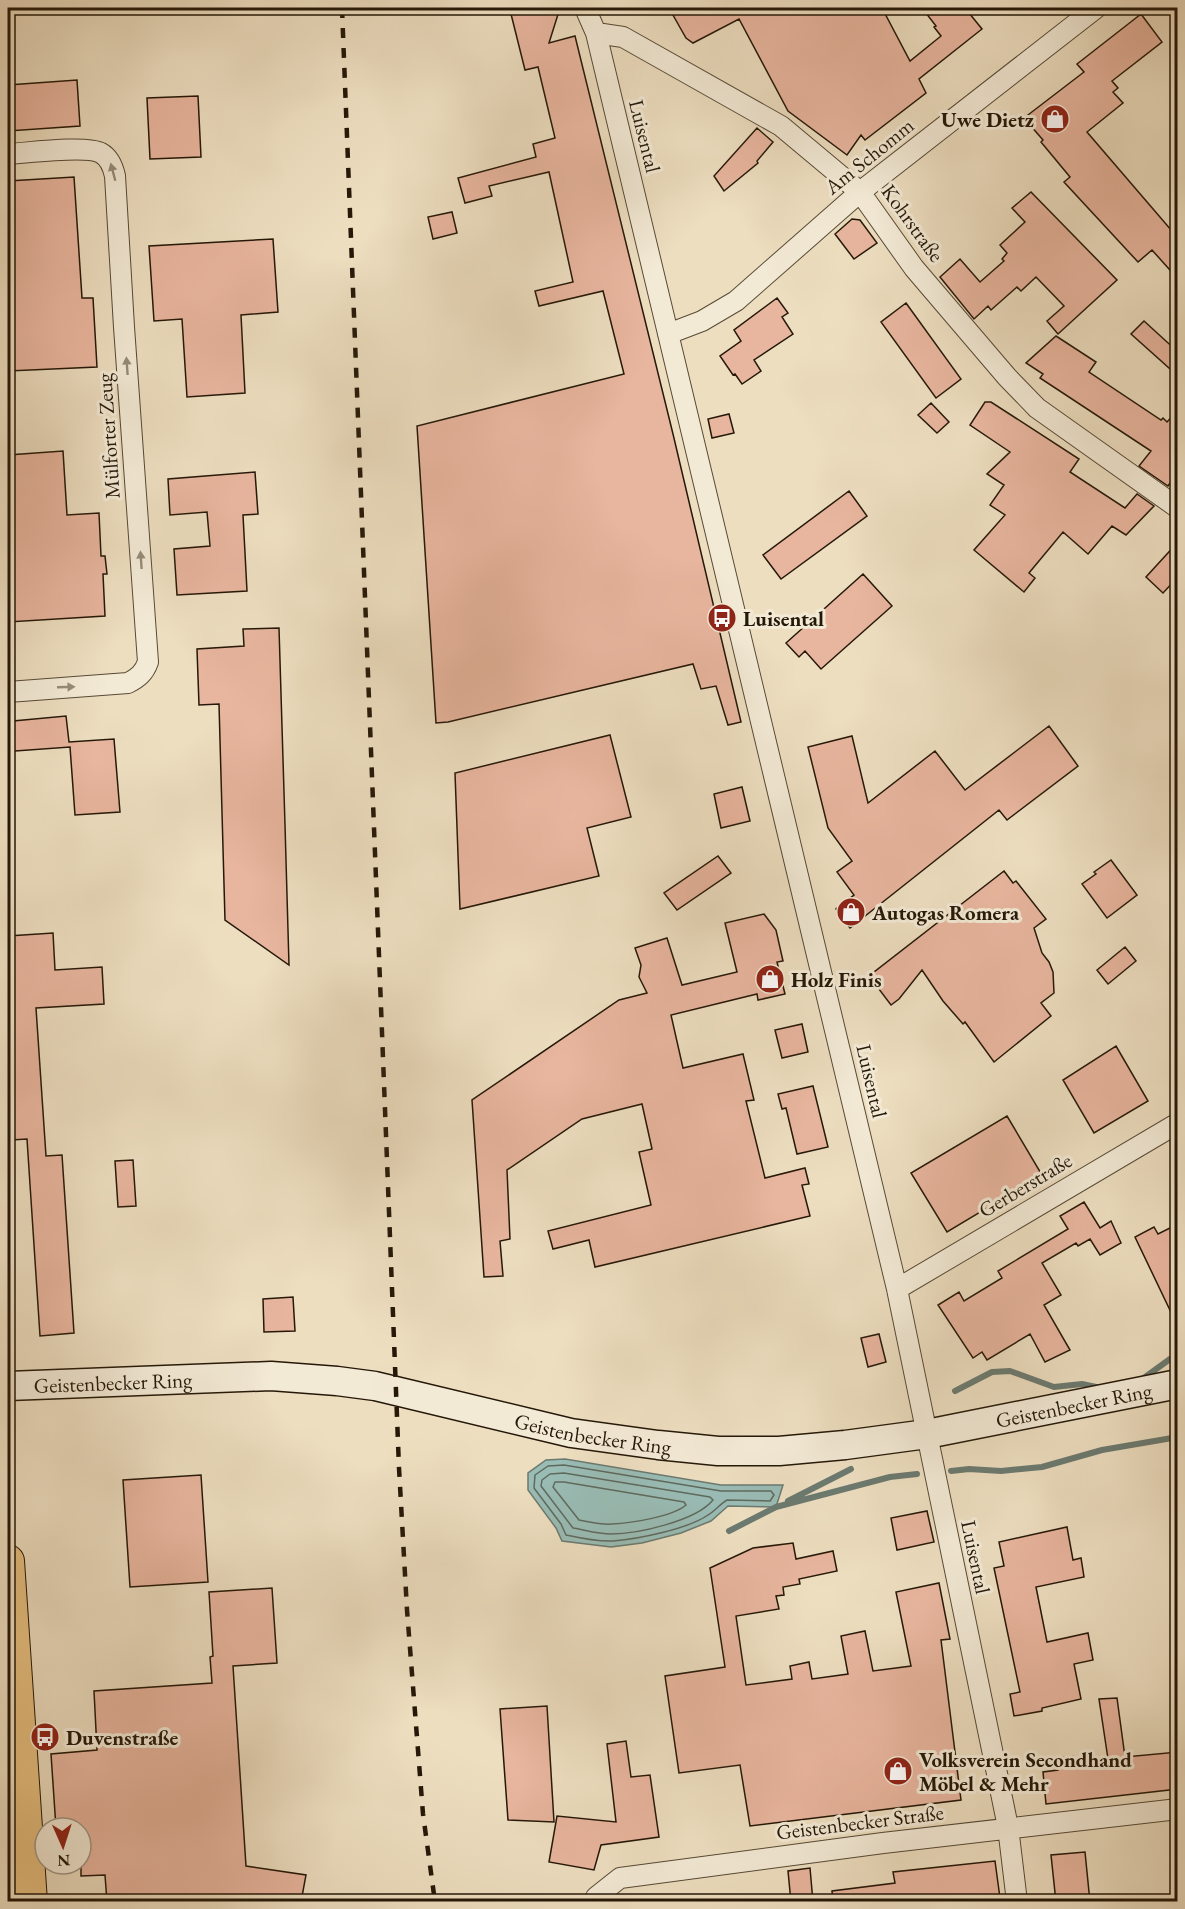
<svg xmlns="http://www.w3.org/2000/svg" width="1185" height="1909" viewBox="0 0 1185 1909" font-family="'EB Garamond',serif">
	<rect width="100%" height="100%" fill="#eddec0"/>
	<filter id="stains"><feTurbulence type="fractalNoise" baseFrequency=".00333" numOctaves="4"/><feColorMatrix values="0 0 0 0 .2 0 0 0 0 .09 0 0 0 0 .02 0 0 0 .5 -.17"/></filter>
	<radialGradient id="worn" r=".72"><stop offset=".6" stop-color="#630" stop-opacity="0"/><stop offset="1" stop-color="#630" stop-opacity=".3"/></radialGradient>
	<!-- water -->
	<path fill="#99bcb5" stroke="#6b7a70" stroke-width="1.5" d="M 565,1459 L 721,1485 L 783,1485 L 776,1507 L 728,1506 L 711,1521 L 681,1533 L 642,1543 L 611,1547 L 562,1541 L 556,1528 L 528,1490 L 528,1473 L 546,1460 Z"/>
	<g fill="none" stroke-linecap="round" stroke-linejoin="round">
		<!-- shore -->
		<path stroke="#5f6a5e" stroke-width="1.5" d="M 564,1465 L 721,1491 L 771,1491 L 774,1495 L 770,1501 L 727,1500 C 720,1504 715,1511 708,1515 C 688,1529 638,1539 613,1541 C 598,1542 580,1538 566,1535 L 561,1524 L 534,1488 L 535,1475 L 548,1466 Z
			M 564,1473 L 710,1497 L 713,1500 C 696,1521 637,1534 611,1534 C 598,1534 585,1530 573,1528 L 541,1486 L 542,1480 L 550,1474 Z
			M 555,1482 L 564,1482 L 684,1502 L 686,1505 C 672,1517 631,1523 612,1524 C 602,1525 590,1522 579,1520 L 553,1487 Z"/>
		<!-- stream -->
		<path stroke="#6b7a70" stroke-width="6" d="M 1141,1380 L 1170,1359
			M 955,1391 L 992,1372 L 1010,1371 L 1054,1387 L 1082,1384 L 1101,1388
			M 951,1471 L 969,1469 L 1001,1471 L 1042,1467 L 1102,1450 L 1178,1437
			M 788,1501 L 851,1469
			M 729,1531 L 776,1507 L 890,1477 L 917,1474"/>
	</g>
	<!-- building -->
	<path fill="#e8b59e" stroke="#251808" stroke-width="1.5" d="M 537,8 L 560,8 L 549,43 L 575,36 L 673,434 L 741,722 L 728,725 L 716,686 L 701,689 L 693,664 L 448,722 L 436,723 L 417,426 L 624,374 L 603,291 L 539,306 L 535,291 L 573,282 L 549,172 L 489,186 L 492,196 L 465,203 L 458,178 L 536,157 L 533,144 L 555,138 L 538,67 L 525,70 L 511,14 Z
		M 669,8 L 882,8 L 910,61 L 941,36 L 934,27 L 936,26 L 922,8 L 965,8 L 982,29 L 919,79 L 926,93 L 865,140 L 861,135 L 847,155 L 788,111 L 739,19 L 693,43 L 686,38 Z
		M 1141,14 L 1162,42 L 1112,81 L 1118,88 L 1113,92 L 1123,103 L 1087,132 L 1178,238 L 1178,279 L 1152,250 L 1138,262 L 1064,182 L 1070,177 L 1041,142 L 1043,140 L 1024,118 L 1084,72 L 1077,64 Z
		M 77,80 L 80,126 L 8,131 L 8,85 Z
		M 198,96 L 201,157 L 150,159 L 147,98 Z
		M 757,128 L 773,142 L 757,161 L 758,163 L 724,191 L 714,176 Z
		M 74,177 L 82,298 L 93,298 L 97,367 L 8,371 L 8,181 Z
		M 1031,192 L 1117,280 L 1058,334 L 1047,321 L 1064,306 L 1036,277 L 1021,291 L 1017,287 L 991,310 L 988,306 L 974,319 L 940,277 L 960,259 L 980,282 L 1004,261 L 1002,259 L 1007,253 L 1000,245 L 1025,222 L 1012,208 Z
		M 452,212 L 457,233 L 433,239 L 428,217 Z
		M 852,219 L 860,220 L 877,243 L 854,259 L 835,234 Z
		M 273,239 L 278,312 L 241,315 L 245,393 L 187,397 L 182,319 L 154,321 L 149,246 Z
		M 777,298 L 788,313 L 782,317 L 793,334 L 754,360 L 761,371 L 742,384 L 735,374 L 733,375 L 720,356 L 741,341 L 734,330 Z
		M 906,303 L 961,379 L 936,398 L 881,322 Z
		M 1144,321 L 1178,352 L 1178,376 L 1131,334 Z
		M 1056,336 L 1096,362 L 1089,372 L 1161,420 L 1163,418 L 1167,422 L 1178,410 L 1178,472 L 1168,486 L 1139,466 L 1151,451 L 1040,378 L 1043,374 L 1026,363 Z
		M 985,402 L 991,402 L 1079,459 L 1070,472 L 1125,508 L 1137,494 L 1154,506 L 1126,535 L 1112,526 L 1088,554 L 1063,532 L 1029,573 L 1035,578 L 1024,592 L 974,550 L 1005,515 L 990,505 L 1004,485 L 987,474 L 1010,452 L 970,425 Z
		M 931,403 L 949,422 L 937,433 L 918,415 Z
		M 729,414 L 734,433 L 712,438 L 708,419 Z
		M 63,451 L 67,515 L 99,513 L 101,556 L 105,556 L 107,574 L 103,574 L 105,616 L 8,622 L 8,455 Z
		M 255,472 L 258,514 L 243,515 L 247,591 L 177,595 L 174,549 L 210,546 L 207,512 L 170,515 L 168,479 Z
		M 849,491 L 867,516 L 781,579 L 763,555 Z
		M 1178,542 L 1178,577 L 1163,593 L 1146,577 Z
		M 863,574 L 892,606 L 821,669 L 805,651 L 799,657 L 786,643 Z
		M 279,628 L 285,825 L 289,965 L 225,920 L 219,704 L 199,705 L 197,649 L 244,646 L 243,629 Z
		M 66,716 L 69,742 L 114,739 L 120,812 L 75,815 L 70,747 L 15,751 L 8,746 L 8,727 L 13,721 Z
		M 1049,726 L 1078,766 L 1007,820 L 999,810 L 850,928 L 836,909 L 854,895 L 837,872 L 852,861 L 828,828 L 808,747 L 852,736 L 868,803 L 935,751 L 965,790 Z
		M 610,735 L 631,817 L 587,828 L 599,876 L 460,909 L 455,773 Z
		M 742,787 L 750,821 L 721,828 L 714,794 Z
		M 718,856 L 731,873 L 677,910 L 664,893 Z
		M 1111,860 L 1137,895 L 1107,918 L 1082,884 L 1096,874 L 1094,872 Z
		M 1004,871 L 1013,883 L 1016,881 L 1046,919 L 1034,928 L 1042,953 L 1049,962 L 1053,972 L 1054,993 L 1041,1003 L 1051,1016 L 994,1062 L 965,1022 L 963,1024 L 943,1001 L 922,970 L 899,999 L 891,1005 L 869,976 Z
		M 764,914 L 776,930 L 783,961 L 777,962 L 785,994 L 758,1000 L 757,994 L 671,1015 L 683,1068 L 743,1054 L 754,1100 L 746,1101 L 765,1178 L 805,1168 L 809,1184 L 802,1185 L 810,1216 L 595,1267 L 589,1240 L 553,1249 L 548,1231 L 651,1205 L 639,1152 L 652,1149 L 642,1104 L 582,1119 L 507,1170 L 510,1239 L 500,1241 L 503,1276 L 484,1277 L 472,1100 L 619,1000 L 647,993 L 639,977 L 641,965 L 635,948 L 667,938 L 682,985 L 737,972 L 725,923 Z
		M 53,933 L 55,970 L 102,967 L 104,1004 L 36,1008 L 46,1156 L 62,1155 L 74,1333 L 40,1336 L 27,1139 L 11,1140 L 8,1084 L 8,1030 L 14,1029 L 8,936 Z
		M 1125,947 L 1136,961 L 1108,984 L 1097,970 Z
		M 802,1024 L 808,1052 L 782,1058 L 775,1030 Z
		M 1116,1046 L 1148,1101 L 1094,1133 L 1063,1080 Z
		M 813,1086 L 828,1147 L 797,1154 L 786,1108 L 782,1109 L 778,1094 Z
		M 1007,1116 L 1042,1175 L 947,1232 L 911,1173 Z
		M 133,1160 L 136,1206 L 118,1207 L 115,1161 Z
		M 1084,1202 L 1100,1228 L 1111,1221 L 1121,1243 L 1100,1255 L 1090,1239 L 1078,1246 L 1076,1243 L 1042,1263 L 1061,1295 L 1044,1305 L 1070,1350 L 1045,1362 L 1030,1334 L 987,1360 L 982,1352 L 973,1358 L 938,1305 L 959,1292 L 964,1301 L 1002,1278 L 998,1271 L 1068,1229 L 1060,1216 Z
		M 1178,1224 L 1178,1327 L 1135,1237 L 1154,1227 L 1158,1234 Z
		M 293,1297 L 295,1331 L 264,1332 L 263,1299 Z
		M 879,1334 L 886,1362 L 868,1367 L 861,1338 Z
		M 201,1475 L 208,1582 L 130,1587 L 123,1480 Z
		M 927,1511 L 934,1542 L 897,1550 L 891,1518 Z
		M 1067,1527 L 1073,1560 L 1081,1558 L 1084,1577 L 1036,1587 L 1047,1642 L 1088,1633 L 1093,1660 L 1074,1664 L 1081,1699 L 1042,1708 L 1042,1711 L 1014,1716 L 1010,1694 L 1020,1692 L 994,1568 L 1004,1566 L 999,1542 Z
		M 793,1543 L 796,1559 L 833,1551 L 837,1571 L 799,1579 L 800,1584 L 783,1587 L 784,1595 L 776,1596 L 779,1609 L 736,1616 L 746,1685 L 792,1679 L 790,1666 L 809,1662 L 812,1679 L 848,1674 L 841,1636 L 865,1631 L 873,1671 L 911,1666 L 896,1592 L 939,1583 L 950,1639 L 941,1640 L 961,1800 L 750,1826 L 740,1765 L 679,1773 L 665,1676 L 725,1667 L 710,1568 L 753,1548 Z
		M 272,1588 L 277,1663 L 233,1666 L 246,1866 L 306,1875 L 301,1902 L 107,1902 L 105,1875 L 81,1876 L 81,1828 L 56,1828 L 51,1754 L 97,1750 L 94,1691 L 212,1683 L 210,1657 L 213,1656 L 209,1592 Z
		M 1117,1698 L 1125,1757 L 1178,1752 L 1178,1789 L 1046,1804 L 1043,1772 L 1058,1770 L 1057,1758 L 1073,1756 L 1074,1763 L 1108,1759 L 1099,1699 Z
		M 547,1706 L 554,1822 L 508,1820 L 500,1709 Z
		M 626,1741 L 631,1777 L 650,1775 L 659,1837 L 601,1845 L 594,1870 L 549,1862 L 557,1816 L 616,1822 L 607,1744 Z
		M 1085,1852 L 1090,1902 L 1056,1902 L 1051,1855 Z
		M 995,1861 L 1000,1898 L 989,1899 L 989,1902 L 833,1902 L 832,1891 L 895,1883 L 893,1872 Z
		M 810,1868 L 813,1902 L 791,1902 L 788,1871 Z"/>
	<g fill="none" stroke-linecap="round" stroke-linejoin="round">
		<!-- minor casing -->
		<g stroke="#574a36" stroke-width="22">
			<path id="minor" d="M 585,8 L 596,33 L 623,37 L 781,126 L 860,192 L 914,268 L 1007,377 L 1037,408 L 1178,508
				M 596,33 L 897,1289 L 1008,1827 L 1017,1902
				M 8,154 C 27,153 86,145 101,153 C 110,158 113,167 115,176 L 124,327 L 148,662 C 144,673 138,678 128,683 L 8,692
				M 668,334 L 702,321 L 736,301 L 860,192 L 1096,8
				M 897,1289 L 1178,1123
				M 595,1902 L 596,1897 L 620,1878 L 883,1843 L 1178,1809"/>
		</g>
		<!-- secondary casing -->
		<g stroke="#251808" stroke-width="31">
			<g id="secondary">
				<path id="s1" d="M 8,1386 L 271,1376 L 337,1381 L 375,1386 L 571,1433 L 658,1445 L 718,1451 L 779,1451 L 845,1445 L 927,1434 L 1178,1384"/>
			</g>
		</g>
		<!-- primary casing -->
		<g stroke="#251808" stroke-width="34">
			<path id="primary" d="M 8,1561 L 31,1902"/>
		</g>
		<!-- minor -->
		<use href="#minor" stroke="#f3ead6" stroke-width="20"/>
		<!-- secondary -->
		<use href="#secondary" stroke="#f3ead6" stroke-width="28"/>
		<!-- primary -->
		<use href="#primary" stroke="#e6bf80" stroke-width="32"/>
		<!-- rail -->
		<path stroke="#251808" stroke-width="4.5" stroke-dasharray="10 10" stroke-linecap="butt" d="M 342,8 L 399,1468 L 407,1610 L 423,1814 L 435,1902"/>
	</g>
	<!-- one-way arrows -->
	<defs><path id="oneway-solid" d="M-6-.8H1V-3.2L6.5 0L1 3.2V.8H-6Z" transform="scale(1.5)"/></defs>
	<g fill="#968c79">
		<use href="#oneway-solid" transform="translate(113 172) rotate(-105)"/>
		<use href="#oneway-solid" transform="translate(127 366) rotate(-94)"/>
		<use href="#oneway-solid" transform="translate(141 560) rotate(-94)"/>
		<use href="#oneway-solid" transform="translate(66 687) rotate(-2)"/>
	</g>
	<!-- icons -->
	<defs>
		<g id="shop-disc" transform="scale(1.5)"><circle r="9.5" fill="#8f2418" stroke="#f3ead6"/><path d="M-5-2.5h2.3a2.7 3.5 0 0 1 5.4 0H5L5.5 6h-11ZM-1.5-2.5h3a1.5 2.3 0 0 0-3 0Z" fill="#fff"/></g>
		<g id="bus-disc" transform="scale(1.5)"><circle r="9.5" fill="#8f2418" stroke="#f3ead6"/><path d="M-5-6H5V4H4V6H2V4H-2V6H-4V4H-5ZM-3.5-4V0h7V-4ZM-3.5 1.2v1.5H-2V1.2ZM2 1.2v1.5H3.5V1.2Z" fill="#fff"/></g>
	</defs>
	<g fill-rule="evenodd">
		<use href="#shop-disc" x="1055" y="119"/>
		<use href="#bus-disc" x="722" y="618"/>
		<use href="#shop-disc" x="851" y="912"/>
		<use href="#shop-disc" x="770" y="979"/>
		<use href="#bus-disc" x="45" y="1737"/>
		<use href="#shop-disc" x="898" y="1771"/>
	</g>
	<g text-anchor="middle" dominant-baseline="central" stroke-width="6" stroke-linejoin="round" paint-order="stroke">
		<!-- poi labels -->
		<g font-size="21" font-weight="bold" fill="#251808" stroke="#f3ead6" text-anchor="start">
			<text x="1034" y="119" text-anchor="end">Uwe Dietz</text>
			<text x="743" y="618">Luisental</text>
			<text x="872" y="912">Autogas Romera</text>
			<text x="791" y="979">Holz Finis</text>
			<text x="66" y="1737">Duvenstraße</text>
			<text x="919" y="1759">Volksverein Secondhand<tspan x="919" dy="24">Möbel &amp; Mehr</tspan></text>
		</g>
		<!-- street labels -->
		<g font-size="21" fill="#251808" stroke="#f3ead6">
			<text transform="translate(645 136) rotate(76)">Luisental</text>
			<text transform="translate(869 156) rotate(-39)">Am Schomm</text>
			<text transform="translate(913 223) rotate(54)">Kohrstraße</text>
			<text transform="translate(108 436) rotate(-94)">Mülforter Zeug</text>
			<text transform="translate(872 1081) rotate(77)">Luisental</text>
			<text transform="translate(1025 1185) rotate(-31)">Gerberstraße</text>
			<text stroke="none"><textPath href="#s1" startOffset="105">Geistenbecker Ring</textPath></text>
			<text stroke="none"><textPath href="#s1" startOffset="1077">Geistenbecker Ring</textPath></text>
			<text stroke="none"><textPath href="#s1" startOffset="591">Geistenbecker Ring</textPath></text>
			<text transform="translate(976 1557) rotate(78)">Luisental</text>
			<text transform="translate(860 1822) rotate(-7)">Geistenbecker Straße</text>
		</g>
	</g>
	<!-- margin -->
	<rect width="1185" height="1909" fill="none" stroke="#eddec0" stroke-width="30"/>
	<rect x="9" y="9" width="1167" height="1891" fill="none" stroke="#251808" stroke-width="3"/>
	<rect x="15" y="15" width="1155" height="1879" fill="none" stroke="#251808" stroke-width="1.5"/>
	<!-- north arrow -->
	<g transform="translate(63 1846) rotate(177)"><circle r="28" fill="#f3ead6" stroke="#a19684" stroke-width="1.5"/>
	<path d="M0-4.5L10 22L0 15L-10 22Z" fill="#8f2418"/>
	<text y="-9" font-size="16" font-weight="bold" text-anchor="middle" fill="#251808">N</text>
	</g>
	<rect width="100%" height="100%" filter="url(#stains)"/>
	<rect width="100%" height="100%" fill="url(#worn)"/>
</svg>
